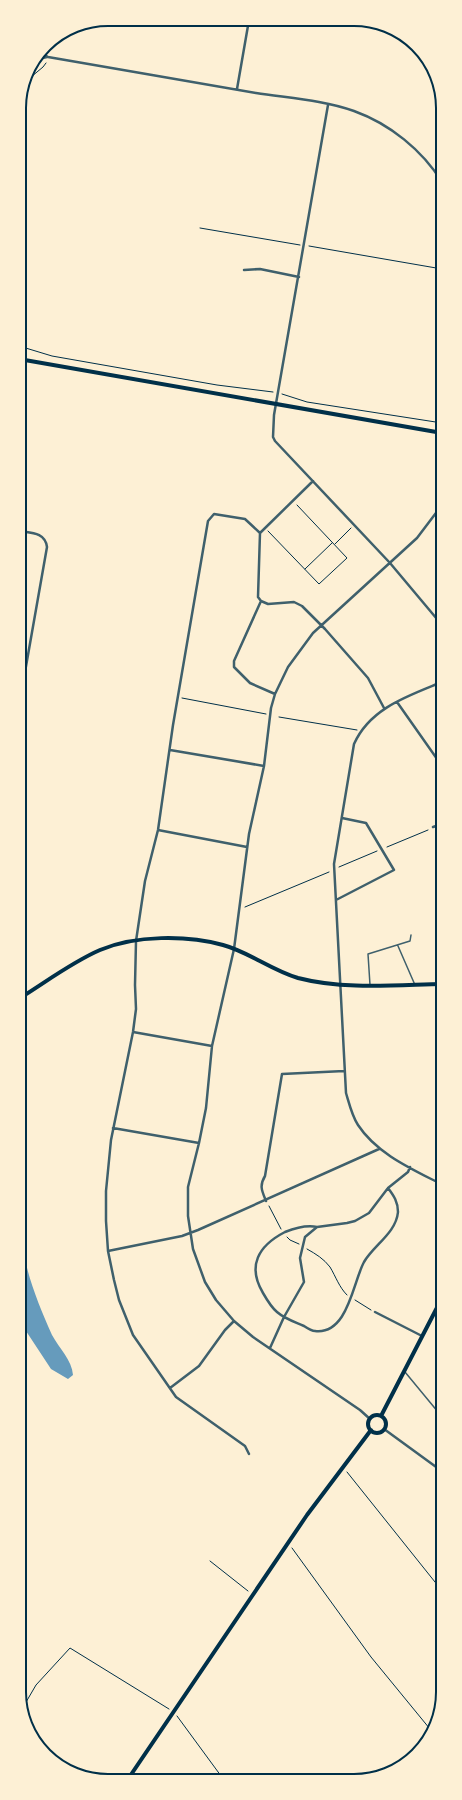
<svg xmlns="http://www.w3.org/2000/svg" width="462" height="1800" viewBox="0 0 462 1800" font-family="Figtree,sans-serif">
	<rect width="100%" height="100%" fill="#fdf0d5"/>
	<!-- water -->
	<path fill="#669bbc" d="M 20,1227 C 23,1266 36,1299 52,1335 C 59,1348 72,1360 73,1375 L 68,1379 L 51,1369 L 26,1331 L 20,1317 Z"/>
	<g fill="none" stroke-linecap="round" stroke-linejoin="round">
		<!-- path -->
		<path stroke="#003049" stroke-width="1" d="M 46,45 L 48,52
			M 25,82 L 43,67 L 46,63
			M 200,228 L 300,245
			M 309,246 L 442,269
			M 19,346 L 52,356 L 217,385 L 273,392
			M 282,394 L 307,402 L 442,423
			M 268,531 L 319,584 L 347,558 L 297,505
			M 335,544 L 351,528
			M 305,569 L 332,543
			M 182,698 L 266,714
			M 279,717 L 357,730
			M 387,847 L 428,830
			M 339,867 L 377,851
			M 245,907 L 329,872
			M 269,1206 L 281,1229
			M 287,1237 L 290,1240 L 299,1244
			M 307,1249 C 316,1254 324,1259 330,1267 C 336,1277 339,1287 347,1295
			M 355,1300 L 371,1310
			M 347,1472 L 443,1592
			M 292,1548 L 371,1657 L 430,1729
			M 210,1561 L 248,1591
			M 22,1709 L 36,1685 L 70,1648 L 169,1709
			M 177,1716 L 224,1780"/>
		<!-- service -->
		<path stroke="#3f606c" stroke-width="1.5" d="M 398,946 L 415,985
			M 370,985 L 368,954 L 410,941 L 411,935
			M 405,1372 L 443,1418"/>
		<!-- minor -->
		<path stroke="#3f606c" stroke-width="2.5" d="M 40,52 L 48,57 C 117,69 187,81 256,93 C 288,98 324,100 354,111 C 390,124 422,150 442,182
			M 34,60 L 47,57
			M 237,89 L 249,20
			M 328,105 L 274,415 L 273,437 L 275,441 L 390,563 L 442,625
			M 244,270 L 260,269 L 299,277
			M 313,481 L 260,533 L 258,597 L 261,601 L 268,604 L 294,602 L 302,606 L 325,629 L 368,678 L 384,708
			M 19,531 C 31,533 45,532 47,547 L 19,706
			M 261,601 L 234,661 L 234,667 L 250,683 L 275,694
			M 442,682 C 408,696 370,708 354,744 L 334,864 L 346,1093 C 349,1103 352,1116 358,1125 C 377,1154 412,1169 443,1185
			M 397,702 L 442,766
			M 170,750 L 264,766
			M 433,827 L 442,824
			M 158,830 L 247,847
			M 336,900 L 394,870 L 366,823 L 342,818
			M 133,1032 L 212,1046
			M 113,1128 L 199,1143
			M 266,1201 C 262,1191 259,1186 265,1176 L 282,1074 L 344,1071
			M 317,1227 C 307,1225 295,1228 285,1232 C 258,1246 247,1266 263,1293 C 267,1300 271,1307 277,1312 C 285,1319 295,1322 304,1326 C 307,1328 312,1331 315,1331 C 348,1335 353,1282 364,1262 C 374,1245 396,1233 398,1212 C 398,1202 394,1196 388,1188
			M 108,1251 L 182,1236 L 198,1230 L 379,1149
			M 375,1312 L 422,1336
			M 270,1348 L 284,1317 L 304,1282 L 300,1258 L 305,1237 L 317,1227 L 347,1223 L 355,1221 L 369,1213 L 388,1188 L 408,1172 L 410,1167
			M 170,1388 L 199,1366 L 225,1330 L 234,1321
			M 370,1419 L 360,1410 L 253,1337 L 234,1321 L 216,1300 L 205,1282 L 193,1249 L 188,1216 L 188,1187 L 199,1143 L 206,1108 L 212,1046 L 234,949 L 249,834 L 264,766 L 271,708 L 275,694 L 288,667 L 313,633 L 417,538 L 442,505
			M 384,1429 L 443,1472
			M 249,1454 L 245,1446 L 176,1397 L 133,1335 L 119,1300 L 114,1280 L 108,1251 L 106,1221 L 106,1191 L 111,1140 L 133,1032 L 136,1009 L 135,985 L 136,941 L 145,881 L 158,830 L 173,725 L 208,521 L 214,514 L 245,519 L 260,533"/>
		<!-- secondary -->
		<path stroke="#003049" stroke-width="4" d="M 19,359 L 442,433
			M 20,998 C 46,982 72,962 100,950 C 135,935 187,935 223,945 C 249,952 271,970 298,978 C 344,990 395,985 443,984
			M368 1424a9 9 0 1 1 18 0a9 9 0 1 1-18 0Z
			M 381,1416 L 443,1296
			M 128,1779 L 307,1515 L 371,1430"/>
	</g>
	<!-- crop -->
	<path d="M0 0H462V1800H0ZM108 26H354A82 82 0 0 1 436 108V1692A82 82 0 0 1 354 1774H108A82 82 0 0 1 26 1692V108A82 82 0 0 1 108 26Z" fill="#fdf0d5" fill-rule="evenodd"/>
	<path fill="none" stroke="#003049" stroke-width="2" d="M108 26H354A82 82 0 0 1 436 108V1692A82 82 0 0 1 354 1774H108A82 82 0 0 1 26 1692V108A82 82 0 0 1 108 26Z"/>
</svg>
